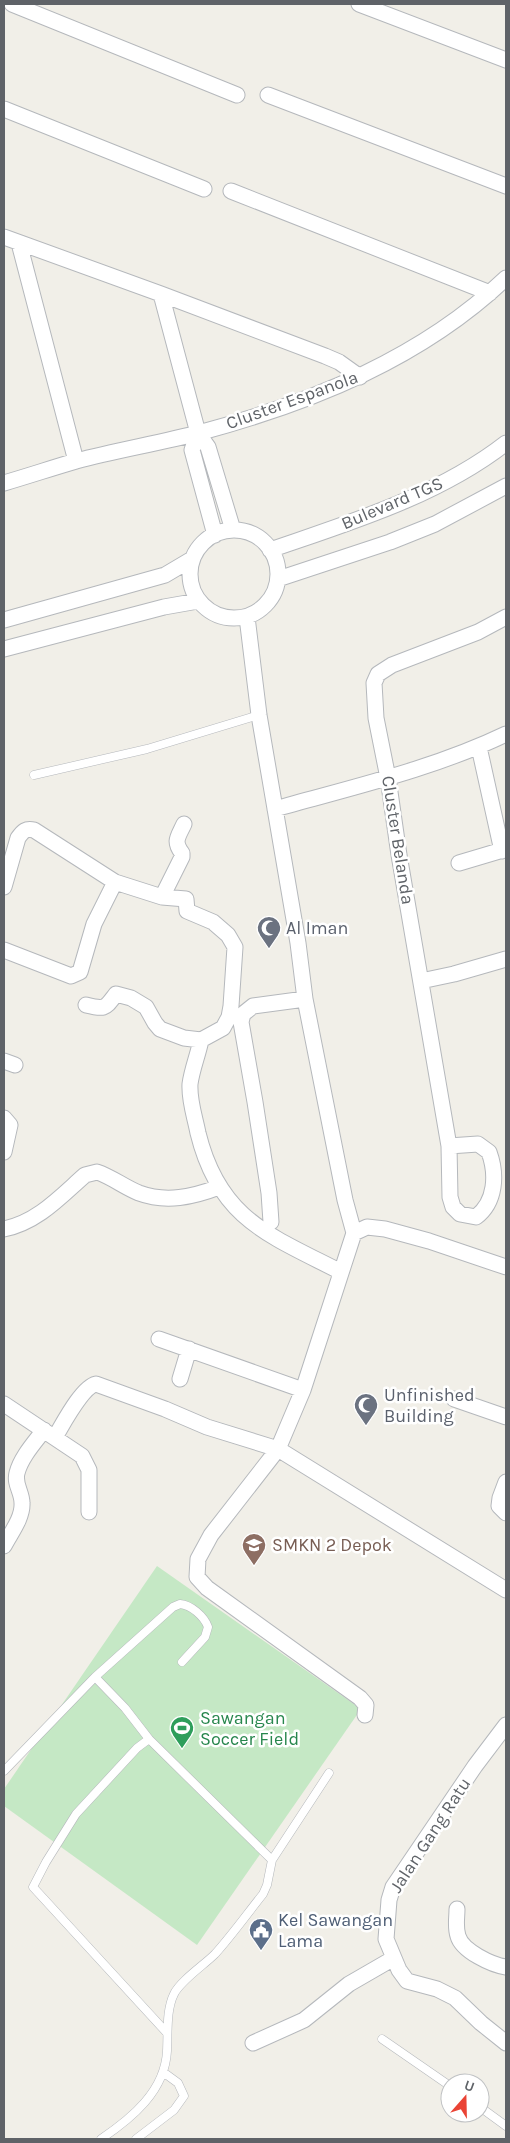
<svg xmlns="http://www.w3.org/2000/svg" width="510" height="2143" viewBox="0 0 510 2143" font-family="Karla,sans-serif">
	<rect width="100%" height="100%" fill="#f1efe8"/>
	<!-- garden -->
	<path fill="#c5e8c5" d="M 157,1566 L 361,1709 L 197,1945 L 4,1806 L 4,1789 Z"/>
	<g fill="none" stroke-linecap="round" stroke-linejoin="round">
		<!-- service casing -->
		<g stroke="#b5b8bc" stroke-width="9">
			<path id="service" d="M 34,775 L 147,749 L 259,715
				M 95,1677 L 173,1607 L 180,1604 C 191,1605 204,1616 208,1627 L 205,1637 L 182,1662
				M 4,1771 L 95,1677 L 125,1708 L 149,1739
				M 167,2033 L 33,1887 L 46,1862 L 76,1814 L 137,1748 L 149,1739 L 272,1860
				M 382,2039 L 450,2086
				M 480,2107 L 506,2126
				M 101,2139 C 132,2118 165,2091 167,2051 C 168,2033 166,2010 174,1994 C 180,1981 204,1965 215,1954 C 232,1935 247,1914 263,1894 L 267,1885 L 272,1860 L 329,1773
				M 136,2139 L 174,2110 L 184,2096 L 178,2083 L 163,2072"/>
		</g>
		<!-- minor casing -->
		<g stroke="#b5b8bc" stroke-width="17">
			<path id="minor" d="M 12,4 L 237,95
				M 359,4 L 506,60
				M 268,95 L 506,186
				M 4,109 L 204,189
				M 231,191 L 490,293
				M 4,237 L 161,294 L 325,356 L 339,362 L 360,377
				M 19,243 L 76,461
				M 161,294 L 198,433 L 208,447 L 233,530
				M 198,433 L 192,450 L 215,535
				M 4,483 C 28,476 52,468 76,461 C 118,450 160,443 202,432 C 313,402 422,358 506,278
				M190 574a44 44 0 1 1 88 0a44 44 0 1 1-88 0Z
				M 270,550 C 351,522 438,496 506,443
				M 278,579 L 390,542 L 435,524 L 506,486
				M 247,617 L 259,715 L 298,943 L 305,999 L 345,1200 L 354,1233 L 303,1390 L 278,1449 L 211,1535 L 198,1559 L 197,1577 L 207,1588 L 360,1698 L 366,1705 L 365,1715
				M 4,620 L 165,575 L 192,559
				M 4,649 L 164,607 L 198,601
				M 479,747 L 502,851
				M 275,809 C 353,787 433,769 506,734
				M 459,863 L 506,849
				M 4,887 L 18,838 C 23,831 26,828 34,830 L 115,882 L 162,897 L 186,899 L 187,911 L 213,922 L 228,935 L 235,947 L 231,1006 L 229,1017 L 223,1028 L 201,1040 L 184,1038 L 160,1029 L 155,1023 L 146,1007 L 131,998 L 116,994 C 105,1008 106,1010 86,1005
				M 162,897 L 182,857 L 182,853 C 173,841 178,837 184,824
				M 4,950 L 71,976 L 80,972 L 94,924 L 115,882
				M 421,981 L 454,974 L 506,959
				M 201,1040 C 198,1055 192,1069 190,1084 C 189,1101 195,1117 198,1133 C 219,1219 269,1235 341,1272
				M 4,1061 L 15,1065
				M 4,1118 L 10,1125 L 4,1152
				M 449,1146 L 478,1144 L 489,1152 C 497,1174 496,1202 476,1217 L 460,1214 L 453,1207 L 450,1197 L 449,1146 L 399,855 L 388,778 L 376,718 L 374,683 L 378,674 L 392,665 L 478,632 L 506,617
				M 271,1222 L 269,1193 L 255,1102 L 241,1022 L 243,1014 L 253,1006 L 305,999
				M 4,1229 C 38,1222 61,1196 85,1175 L 97,1172 C 112,1177 124,1187 139,1193 C 166,1203 193,1197 219,1187
				M 354,1233 L 367,1227 L 385,1229 L 429,1241 L 506,1267
				M 159,1339 L 303,1390
				M 180,1379 L 189,1349
				M 454,1399 L 506,1417
				M 4,1404 L 82,1456 L 89,1470 L 89,1512
				M 55,1437 C 63,1424 82,1387 96,1384 L 165,1409 L 207,1427 L 278,1449 L 506,1590
				M 506,1482 L 500,1498 L 499,1506 L 506,1513
				M 4,1546 C 10,1534 23,1518 22,1503 C 22,1492 14,1484 17,1473 C 21,1457 35,1442 44,1430
				M 506,1725 L 475,1766 L 393,1887 L 389,1900 L 386,1939 L 399,1970 L 407,1981 L 437,1989 L 455,1998 L 481,2023 L 506,2043
				M 457,1909 C 457,1918 455,1927 458,1936 C 462,1951 492,1965 506,1967
				M 253,2043 L 304,2020 L 349,1984 L 394,1958"/>
		</g>
		<!-- service -->
		<use href="#service" stroke="#fff" stroke-width="8"/>
		<!-- minor -->
		<use href="#minor" stroke="#fff" stroke-width="15"/>
	</g>
	<!-- icons -->
	<defs>
		<g id="mosque-pin" transform="scale(1.25)"><path d="M0 17L-7.5 6A9.5 9.5 0 1 1 7.5 6Z" fill="#6b7280" stroke="#fff"/><path d="M3.5-4.9A6 6 0 1 0 3.5 4.9A5 5 0 1 1 3.5-4.9Z" fill="#fff"/></g>
		<g id="school-pin" transform="scale(1.25)"><path d="M0 17L-7.5 6A9.5 9.5 0 1 1 7.5 6Z" fill="#8d6e63" stroke="#fff"/><path d="M0-5L7-2L0 1L-7-2ZM-4 1L0 2.5L4 1V4Q0 6-4 4Z" fill="#fff"/></g>
		<g id="stadium-pin" transform="scale(1.25)"><path d="M0 17L-7.5 6A9.5 9.5 0 1 1 7.5 6Z" fill="#2e9e5b" stroke="#fff"/><path d="M0-5a6.5 5 0 1 0 0 10a6.5 5 0 1 0 0-10ZM-3.5-1.8h7v3.6h-7Z" fill="#fff"/></g>
		<g id="civic-pin" transform="scale(1.25)"><path d="M0 17L-7.5 6A9.5 9.5 0 1 1 7.5 6Z" fill="#5c6f8a" stroke="#fff"/><path d="M-.6-6.5H3V-4.5H.6V-3L4-1V1h2V6H-6V1h2V-1L-.6-3ZM-1.2 2.5V6h2.4V2.5Z" fill="#fff"/></g>
	</defs>
	<g fill-rule="evenodd">
		<use href="#mosque-pin" x="269" y="928"/>
		<use href="#mosque-pin" x="366" y="1405"/>
		<use href="#school-pin" x="254" y="1545"/>
		<use href="#stadium-pin" x="182" y="1728"/>
		<use href="#civic-pin" x="261" y="1930"/>
	</g>
	<g text-anchor="middle" dominant-baseline="central" stroke-width="5" stroke-linejoin="round" paint-order="stroke">
		<!-- street labels -->
		<g font-size="18" fill="#5f6368" stroke="#fff">
			<text transform="translate(292 400) rotate(-20)">Cluster Espanola</text>
			<text transform="translate(392 503) rotate(-23)">Bulevard TGS</text>
			<text transform="translate(398 840) rotate(81)">Cluster Belanda</text>
			<text transform="translate(430 1835) rotate(-57)">Jalan Gang Ratu</text>
		</g>
		<!-- worship labels -->
		<g font-size="18" fill="#5b616d" stroke="#fff" text-anchor="start">
			<text x="286" y="928">Al Iman</text>
			<text x="384" y="1395">Unfinished<tspan x="384" dy="21">Building</tspan></text>
		</g>
		<!-- education labels -->
		<g font-size="18" fill="#785e54" stroke="#fff" text-anchor="start">
			<text x="272" y="1545">SMKN 2 Depok</text>
		</g>
		<!-- leisure labels -->
		<g font-size="18" fill="#27864d" stroke="#fff" text-anchor="start">
			<text x="200" y="1718">Sawangan<tspan x="200" dy="21">Soccer Field</tspan></text>
		</g>
		<!-- service labels -->
		<g font-size="18" fill="#4e5e75" stroke="#fff" text-anchor="start">
			<text x="278" y="1920">Kel Sawangan<tspan x="278" dy="21">Lama</tspan></text>
		</g>
	</g>
	<!-- border -->
	<rect width="510" height="2143" fill="none" stroke="#5f6368" stroke-width="10"/>
	<!-- north arrow -->
	<g transform="translate(465 2098) rotate(20)"><circle r="24" fill="#ffffff" stroke="#bfc1c3"/>
	<path d="M0-4L9 19L0 12L-9 19Z" fill="#ea4335"/>
	<text y="-8" font-size="14" font-weight="bold" text-anchor="middle" fill="#5f6368">U</text>
	</g>
</svg>
